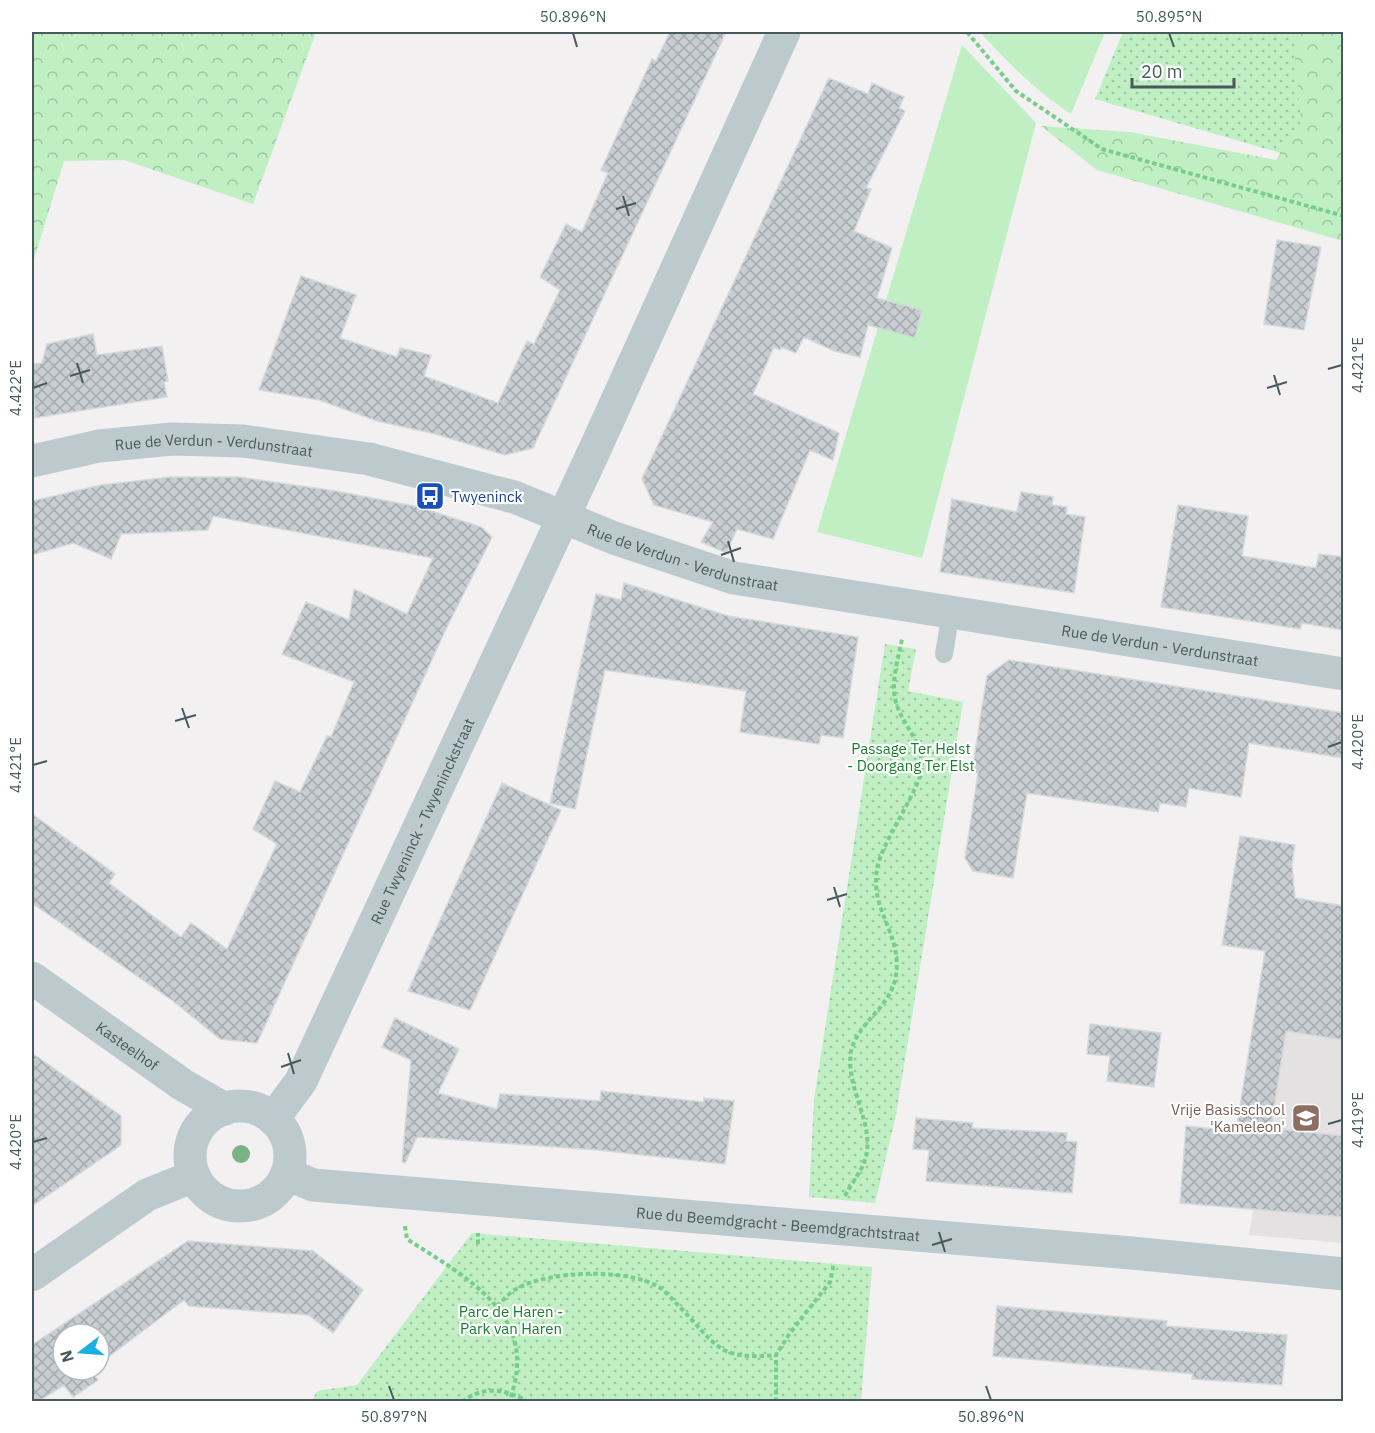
<svg xmlns="http://www.w3.org/2000/svg" width="1375" height="1433" viewBox="0 0 1375 1433" font-family="'IBM Plex Sans',sans-serif">
	<defs>
		<pattern id="grass-dots" width="8" height="8" patternUnits="userSpaceOnUse" patternTransform="scale(1.5)"><rect width="8" height="8" fill="#bfefc3"/><path d="M2 2h.1M6 6h.1" fill="none" stroke="#9dc5a2" stroke-width="1.8" stroke-linecap="round"/></pattern>
		<pattern id="forest-crowns" width="20" height="18" patternUnits="userSpaceOnUse" patternTransform="scale(1.5)"><rect width="20" height="18" fill="#bfefc3"/><path d="M2 6a3 3 0 1 1 6 0M12 15a3 3 0 1 1 6 0" fill="none" stroke="#9dc5a2"/></pattern>
		<pattern id="building-cross-hatch" width="8" height="8" patternUnits="userSpaceOnUse" patternTransform="scale(1.5)"><rect width="8" height="8" fill="#c7cdd0"/><path d="M0 0l8 8M0 8l8-8" fill="none" stroke="#a4a9ac"/></pattern>
	</defs>
	<rect width="100%" height="100%" fill="#f3f0f1"/>
	<!-- education -->
	<path fill="#e4e1e3" d="M 1259,988 L 1343,1001 L 1343,1243 L 1249,1235 L 1270,1108 L 1240,1104 Z"/>
	<!-- grass -->
	<path fill="url(#grass-dots)" d="M 1123,32 L 1343,32 L 1343,196 L 1281,153 L 1095,99 Z
		M 885,644 L 916,649 L 908,691 L 963,702 L 896,1115 L 875,1203 L 809,1197 L 814,1099 Z
		M 472,1233 L 872,1267 L 861,1401 L 312,1401 L 317,1391 L 357,1385 Z"/>
	<!-- forest -->
	<path fill="url(#forest-crowns)" d="M 32,32 L 316,32 L 253,204 L 124,160 L 64,161 L 32,266 Z
		M 1300,32 L 1343,32 L 1343,241 L 1097,170 L 1041,126 L 1130,132 L 1276,160 L 1301,122 L 1294,48 Z"/>
	<!-- garden -->
	<path fill="#bfefc3" d="M 980,32 L 1105,32 L 1071,114 C 1036,91 1008,63 980,32 Z
		M 962,45 L 1036,123 L 922,558 L 817,532 Z"/>
	<!-- building -->
	<path fill="url(#building-cross-hatch)" stroke="#d4d9dc" stroke-width="1.5" d="M 670,32 L 726,32 L 533,448 L 505,455 L 435,434 L 377,421 L 319,400 L 259,390 L 301,276 L 356,295 L 340,338 L 397,357 L 400,348 L 431,355 L 424,376 L 498,403 L 527,341 L 534,344 L 560,290 L 540,277 L 566,224 L 582,232 L 608,173 L 601,170 L 652,59 L 656,61 Z
		M 829,78 L 868,94 L 872,83 L 904,97 L 899,108 L 905,111 L 866,188 L 871,189 L 854,231 L 892,248 L 877,298 L 922,310 L 915,338 L 868,325 L 860,357 L 834,351 L 804,337 L 796,353 L 781,347 L 780,350 L 774,347 L 753,394 L 839,433 L 833,460 L 810,450 L 773,539 L 737,529 L 726,553 L 701,542 L 713,522 L 654,505 L 642,479 Z
		M 1277,240 L 1321,247 L 1304,330 L 1264,324 Z
		M 93,334 L 97,355 L 162,346 L 168,381 L 164,382 L 167,397 L 35,418 L 32,364 L 42,363 L 47,344 Z
		M 170,477 L 239,477 L 336,491 L 419,507 L 481,527 L 492,537 L 445,631 L 257,1043 L 220,1039 L 173,1001 L 32,903 L 32,814 L 115,874 L 109,883 L 181,937 L 191,923 L 227,949 L 277,844 L 253,829 L 275,781 L 300,792 L 327,736 L 331,737 L 354,682 L 282,654 L 306,602 L 349,620 L 354,589 L 407,614 L 433,558 L 213,516 L 208,530 L 121,534 L 111,559 L 73,543 L 32,555 L 32,501 L 101,485 Z
		M 1021,492 L 1053,497 L 1052,505 L 1067,507 L 1066,514 L 1085,517 L 1074,593 L 940,572 L 952,499 L 1017,512 Z
		M 1178,505 L 1248,516 L 1242,556 L 1316,568 L 1319,554 L 1344,557 L 1344,630 L 1302,623 L 1300,629 L 1161,607 Z
		M 624,583 L 728,616 L 858,637 L 843,738 L 821,735 L 819,744 L 740,732 L 746,691 L 605,670 L 575,809 L 550,803 L 596,594 L 621,600 Z
		M 1009,660 L 1344,713 L 1344,758 L 1249,743 L 1241,797 L 1189,788 L 1186,807 L 1160,803 L 1158,812 L 1027,793 L 1013,878 L 973,871 L 965,858 L 978,773 L 972,772 L 982,706 L 987,676 Z
		M 502,783 L 561,810 L 470,1010 L 408,991 Z
		M 1240,836 L 1295,845 L 1292,864 L 1295,898 L 1344,906 L 1344,1040 L 1286,1031 L 1271,1128 L 1344,1136 L 1344,1217 L 1180,1203 L 1186,1126 L 1236,1131 L 1265,951 L 1222,945 Z
		M 395,1018 L 459,1049 L 438,1093 L 497,1109 L 500,1094 L 600,1101 L 601,1091 L 704,1102 L 704,1098 L 734,1101 L 725,1164 L 597,1150 L 417,1137 L 405,1163 L 402,1162 L 411,1060 L 382,1047 Z
		M 1090,1024 L 1161,1033 L 1154,1087 L 1107,1081 L 1110,1056 L 1087,1054 Z
		M 32,1053 L 121,1116 L 121,1145 L 32,1206 Z
		M 916,1118 L 973,1123 L 972,1128 L 1067,1133 L 1066,1141 L 1077,1142 L 1072,1193 L 926,1181 L 929,1150 L 913,1149 Z
		M 188,1241 L 313,1251 L 363,1290 L 333,1333 L 308,1315 L 189,1306 L 184,1300 L 99,1364 L 99,1334 L 63,1334 L 63,1370 L 91,1370 L 98,1380 L 73,1397 L 64,1385 L 39,1401 L 32,1401 L 32,1345 Z
		M 997,1306 L 1167,1321 L 1166,1326 L 1287,1335 L 1282,1385 L 1192,1379 L 1193,1374 L 993,1356 Z"/>
	<g fill="none" stroke-linecap="round" stroke-linejoin="round">
		<!-- path -->
		<path stroke="#77ce89" stroke-width="4" stroke-dasharray="4.5 3" stroke-linecap="butt" d="M 967,32 L 1016,91 L 1102,149 L 1344,216
			M 845,1196 C 851,1184 861,1172 865,1160 C 876,1123 845,1089 851,1052 C 857,1022 892,1007 896,975 C 902,933 870,912 877,869 C 882,840 922,788 922,765 C 922,740 899,721 895,698 C 891,681 899,655 902,639
			M 405,1226 L 407,1239 C 468,1279 542,1315 509,1402
			M 478,1244 L 478,1233
			M 497,1306 C 503,1300 510,1292 518,1288 C 549,1271 625,1268 657,1286 C 665,1290 671,1298 677,1304 C 716,1343 715,1361 776,1355
			M 462,1402 C 483,1385 507,1389 528,1402
			M 776,1402 L 776,1355 L 790,1333 L 830,1282 L 834,1263"/>
		<!-- service -->
		<path stroke="#bccacd" stroke-width="18" d="M 944,654 L 951,612"/>
		<!-- minor -->
		<g stroke="#bccacd" stroke-width="33">
			<path id="s1" d="M 32,461 L 99,446 L 172,439 L 243,441 L 369,459 L 514,497 L 614,538 L 734,578 L 1344,674"/>
			<path id="s2" d="M 32,978 L 183,1085 L 225,1109"/>
			<circle cx="240" cy="1156" r="50"/>
			<path id="s3" d="M 273,1119 L 301,1081 L 595,449 L 784,32"/>
			<path id="s4" d="M 287,1174 L 313,1185 L 1132,1253 L 1344,1274"/>
			<path d="M 32,1275 L 147,1195 L 194,1176"/>
		</g>
	</g>
	<!-- trees -->
	<circle fill="#7bb285" cx="241" cy="1154" r="9"/>
	<!-- ticks -->
	<path fill="none" stroke="#485a5e" stroke-width="2" d="M 573,33 L 577,47M 1169,33 L 1174,47M 623,196 L 629,216M 616,209 L 636,203M 77,363 L 83,383M 1328,369 L 1342,365M 1274,375 L 1280,395M 70,376 L 90,370M 33,388 L 47,383M 1267,388 L 1287,382M 728,541 L 734,562M 721,555 L 741,548M 182,708 L 189,728M 175,721 L 196,715M 1328,747 L 1342,742M 33,765 L 47,761M 834,887 L 840,907M 827,900 L 847,894M 288,1053 L 294,1074M 281,1067 L 301,1060M 1328,1124 L 1342,1120M 33,1142 L 47,1138M 939,1232 L 945,1252M 932,1245 L 952,1239M 389,1386 L 394,1400M 986,1386 L 991,1400"/>
	<!-- icons -->
	<defs>
		<g id="bus-square" transform="scale(1.5)"><rect x="-9" y="-9" width="18" height="18" rx="4" fill="#1a4fb4" stroke="#fff"/><path d="M-5-6H5V4H4V6H2V4H-2V6H-4V4H-5ZM-3.5-4V0h7V-4ZM-3.5 1.2v1.5H-2V1.2ZM2 1.2v1.5H3.5V1.2Z" fill="#fff"/></g>
		<g id="school-square" transform="scale(1.5)"><rect x="-9" y="-9" width="18" height="18" rx="4" fill="#8d6e63" stroke="#fff"/><path d="M0-5L7-2L0 1L-7-2ZM-4 1L0 2.5L4 1V4Q0 6-4 4Z" fill="#fff"/></g>
	</defs>
	<g fill-rule="evenodd">
		<use href="#bus-square" x="430" y="496"/>
		<use href="#school-square" x="1306" y="1118"/>
	</g>
	<g text-anchor="middle" dominant-baseline="central" stroke-width="4.5" stroke-linejoin="round" paint-order="stroke">
		<!-- street labels -->
		<g font-size="15" fill="#485a5e" stroke="#fff">
			<text stroke="none"><textPath href="#s1" startOffset="184">Rue de Verdun - Verdunstraat</textPath></text>
			<text stroke="none"><textPath href="#s1" startOffset="670">Rue de Verdun - Verdunstraat</textPath></text>
			<text stroke="none"><textPath href="#s1" startOffset="1156">Rue de Verdun - Verdunstraat</textPath></text>
			<text stroke="none"><textPath href="#s3" startOffset="334">Rue Twyeninck - Twyeninckstraat</textPath></text>
			<text stroke="none"><textPath href="#s2" startOffset="117">Kasteelhof</textPath></text>
			<text stroke="none"><textPath href="#s4" startOffset="495">Rue du Beemdgracht - Beemdgrachtstraat</textPath></text>
		</g>
		<!-- transit labels -->
		<g font-size="15" fill="#164399" stroke="#fff" text-anchor="start">
			<text x="451" y="496">Twyeninck</text>
		</g>
		<!-- park labels -->
		<g font-size="15" fill="#18802c" stroke="#fff">
			<text x="911" y="748">Passage Ter Helst<tspan x="911" dy="17">- Doorgang Ter Elst</tspan></text>
			<text x="511" y="1311">Parc de Haren -<tspan x="511" dy="17">Park van Haren</tspan></text>
		</g>
		<!-- education labels -->
		<g font-size="15" fill="#785e54" stroke="#fff" text-anchor="end">
			<text x="1285" y="1109">Vrije Basisschool<tspan x="1285" dy="17">'Kameleon'</tspan></text>
		</g>
	</g>
	<!-- border -->
	<rect width="1375" height="1433" fill="none" stroke="#ffffff" stroke-width="66"/>
	<!-- north arrow -->
	<g transform="translate(81 1352) rotate(253)"><circle r="28" fill="#ffffff" stroke="#b6bdbf" stroke-width="1.5"/>
	<path d="M0-4.5L10 22L0 15L-10 22Z" fill="#1aafe3"/>
	<text y="-9" font-size="16" font-weight="bold" text-anchor="middle" fill="#485a5e">N</text>
	</g>
	<!-- scale -->
	<path d="M1132 78v9h102v-9" fill="none" stroke="#485a5e" stroke-width="3"/>
	<text x="1141" y="78" font-size="18" fill="#485a5e" stroke="#ffffff" stroke-width="4.5" paint-order="stroke">20 m</text>
	<rect x="33" y="33" width="1309" height="1367" fill="none" stroke="#485a5e" stroke-width="2"/>
	<g font-size="15" text-anchor="middle" fill="#485a5e">
		<text x="573" y="22">50.896°N</text>
		<text x="1169" y="22">50.895°N</text>
		<text transform="translate(1358 365) rotate(-90)" y="5">4.421°E</text>
		<text transform="translate(16 388) rotate(-90)" y="5">4.422°E</text>
		<text transform="translate(1358 742) rotate(-90)" y="5">4.420°E</text>
		<text transform="translate(16 765) rotate(-90)" y="5">4.421°E</text>
		<text transform="translate(1358 1120) rotate(-90)" y="5">4.419°E</text>
		<text transform="translate(16 1142) rotate(-90)" y="5">4.420°E</text>
		<text x="394" y="1422">50.897°N</text>
		<text x="991" y="1422">50.896°N</text>
	</g>
</svg>
